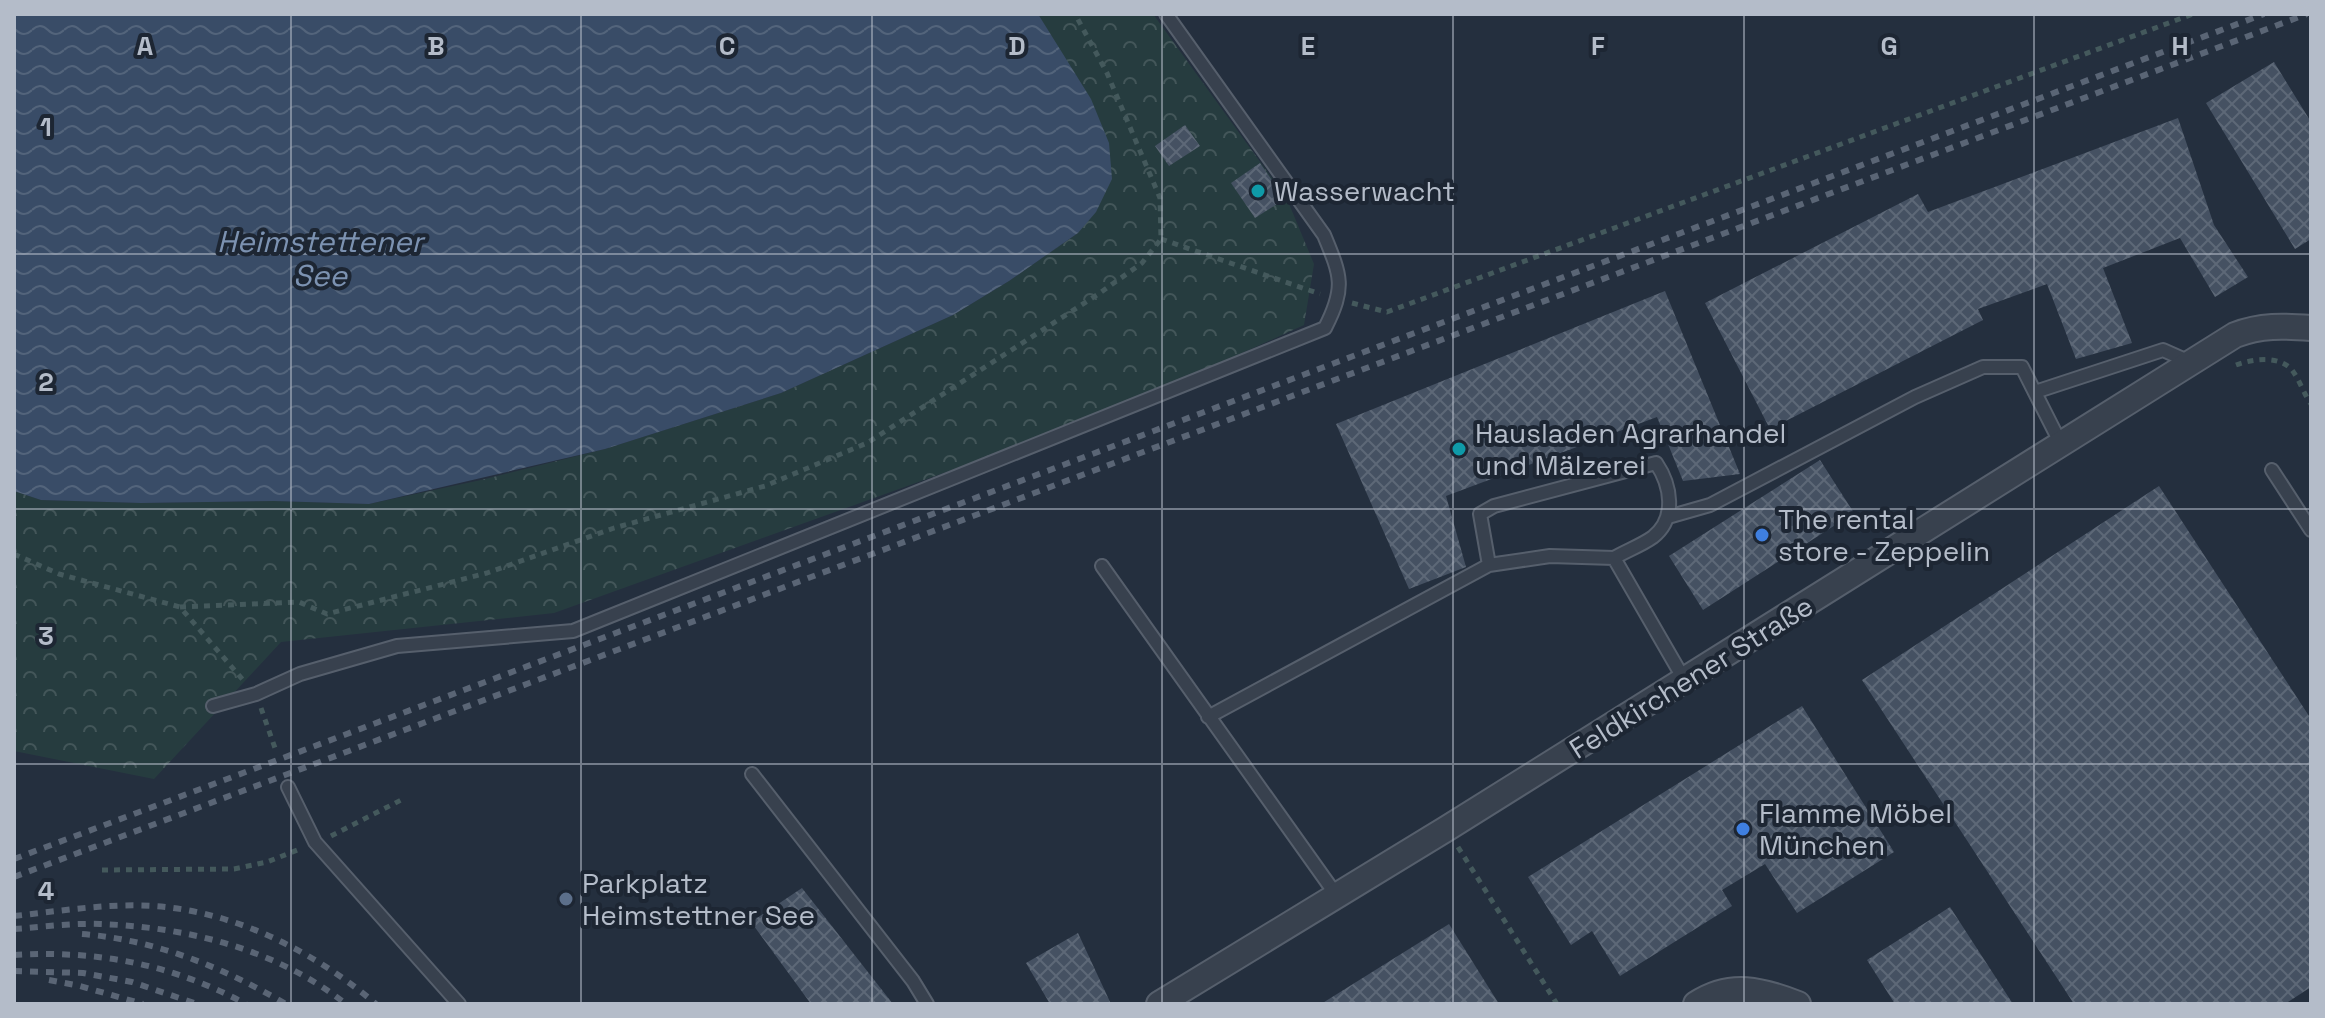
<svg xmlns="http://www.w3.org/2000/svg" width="2325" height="1018" viewBox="0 0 2325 1018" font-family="'Space Grotesk',sans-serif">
	<defs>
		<pattern id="park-crowns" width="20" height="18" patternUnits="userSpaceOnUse" patternTransform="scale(2)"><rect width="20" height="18" fill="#263c3f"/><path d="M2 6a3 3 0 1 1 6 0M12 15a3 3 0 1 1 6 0" fill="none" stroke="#435659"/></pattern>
		<pattern id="water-waves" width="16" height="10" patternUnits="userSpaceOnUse" patternTransform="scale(2)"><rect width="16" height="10" fill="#394c67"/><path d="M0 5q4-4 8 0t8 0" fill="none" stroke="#53647b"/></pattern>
		<pattern id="building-cross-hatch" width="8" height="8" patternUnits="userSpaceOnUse" patternTransform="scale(2)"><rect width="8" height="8" fill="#455162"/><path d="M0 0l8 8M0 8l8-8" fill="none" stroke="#5d6877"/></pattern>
	</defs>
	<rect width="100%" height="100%" fill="#242f3e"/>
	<!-- park -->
	<path fill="url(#park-crowns)" d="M 1038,14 L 1153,14 L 1287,199 L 1314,264 L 1304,325 L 1105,415 L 554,613 L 281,642 L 154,779 L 14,751 L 14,491 L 41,500 L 141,503 L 274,501 L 369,504 L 481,480 L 605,449 L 781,393 L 953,315 L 1009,281 L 1078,233 L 1067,63 Z"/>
	<!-- water -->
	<path fill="url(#water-waves)" d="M 14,14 L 1038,14 L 1091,99 L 1109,143 L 1112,179 L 1096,212 L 1078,233 L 1009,281 L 953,315 L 781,393 L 605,449 L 369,504 L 274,501 L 141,503 L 41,500 L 14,491 Z"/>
	<!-- building -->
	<path fill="url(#building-cross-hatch)" d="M 2274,62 L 2311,122 L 2311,239 L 2295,249 L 2206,103 Z
		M 2178,118 L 2214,225 L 2248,277 L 2215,297 L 2180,238 L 2103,268 L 2132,343 L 2076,359 L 2047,284 L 1978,309 L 1983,320 L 1770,429 L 1705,303 L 1918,194 L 1928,212 Z
		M 1185,125 L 1200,146 L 1169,166 L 1155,146 Z
		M 1260,163 L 1285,199 L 1255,218 L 1231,183 Z
		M 1665,291 L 1740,474 L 1683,481 L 1657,417 L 1446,496 L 1466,567 L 1409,589 L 1336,424 Z
		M 1820,460 L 1854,513 L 1703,610 L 1669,556 Z
		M 2159,486 L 2311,719 L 2311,987 L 2285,1004 L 2074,1004 L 1862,680 Z
		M 1802,706 L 1894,852 L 1797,913 L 1765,864 L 1722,890 L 1732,906 L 1620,976 L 1592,931 L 1571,945 L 1528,877 Z
		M 802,888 L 893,1004 L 811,1004 L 751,922 Z
		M 1950,907 L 2013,1004 L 1895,1004 L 1867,960 Z
		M 1449,924 L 1499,1004 L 1321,1004 Z
		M 1078,933 L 1111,1004 L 1050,1004 L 1026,963 Z"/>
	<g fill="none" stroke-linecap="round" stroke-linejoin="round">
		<!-- lane casing -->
		<g stroke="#565f6c" stroke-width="16">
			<path id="lane" d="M 2035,392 L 2163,350 L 2190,362
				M 2272,470 L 2311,530
				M 1668,517 L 1710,505 L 1915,397 L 1983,367 L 2022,367 L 2061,444
				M 1614,558 C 1626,551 1642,545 1653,537 C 1677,518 1671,485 1656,463 L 1494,506 L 1480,514 L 1489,565 L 1550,556 L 1614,558 L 1685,681
				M 1102,566 L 1337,896
				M 213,706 L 256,694 L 300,674 L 397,646 L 573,631 L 1325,328 C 1346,287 1341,276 1324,235 L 1166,14
				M 1208,717 L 1489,565
				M 752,774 L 913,981 L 927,1004
				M 288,787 L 315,842 L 459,1004"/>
		</g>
		<!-- street casing -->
		<g stroke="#565f6c" stroke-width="28">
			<path id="street" d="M 1159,1004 L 1446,829 L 2235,335 C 2261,325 2283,326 2311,328
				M 1696,1004 C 1731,981 1762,990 1798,1004"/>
		</g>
		<!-- path -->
		<path stroke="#44595c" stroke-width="5" stroke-dasharray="6 6" stroke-linecap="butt" d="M 1161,239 L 1320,294
			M 1352,303 L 1387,312 L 2193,14
			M 2236,365 C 2252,359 2279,355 2292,370 C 2299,379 2304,394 2311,404
			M 14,554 L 59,574 L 180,607 L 243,680
			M 180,607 L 299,602 L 327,614 L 487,573 L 614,528 L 765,486 L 867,443 L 1097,295 L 1142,263 L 1161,239 L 1160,198 L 1107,73 L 1075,14
			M 261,708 L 275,748
			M 331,836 L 405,798
			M 1458,847 L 1557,1004
			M 102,870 L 234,869 L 267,862 L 300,849"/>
		<!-- lane -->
		<use href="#lane" stroke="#38414e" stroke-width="12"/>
		<!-- street -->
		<use href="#street" stroke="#38414e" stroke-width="24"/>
		<!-- rail -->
		<path stroke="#5a6575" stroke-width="6" stroke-dasharray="8 8" stroke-linecap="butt" d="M 14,859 L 2264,14
			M 14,877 L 2307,14
			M 14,916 C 61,911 107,903 155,906 C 236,912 315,952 376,1004
			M 14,929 C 42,927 71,923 100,924 C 187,927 276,949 346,1004
			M 82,934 C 156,940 222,967 286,1004
			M 14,955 C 98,950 171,964 246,1004
			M 14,971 L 83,973 L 132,982 L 197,1004
			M 49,980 L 80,986 L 143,1004"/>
	</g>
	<!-- grid -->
	<path fill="none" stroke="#b4bcc9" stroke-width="2" stroke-opacity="0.55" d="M 291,14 L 291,1004M 581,14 L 581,1004M 872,14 L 872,1004M 1162,14 L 1162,1004M 1453,14 L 1453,1004M 1744,14 L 1744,1004M 2034,14 L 2034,1004M 14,254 L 2311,254M 14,509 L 2311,509M 14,764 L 2311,764"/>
	<!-- markers -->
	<g fill="#0f9aa8" stroke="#1d2633" stroke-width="3">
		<circle cx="1258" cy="191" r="8"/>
		<circle cx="1459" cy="449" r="8"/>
	</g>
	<g fill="#3f7fe0" stroke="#1d2633" stroke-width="3">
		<circle cx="1762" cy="535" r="8"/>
		<circle cx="1743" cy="829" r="8"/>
	</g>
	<circle fill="#5c6f8a" stroke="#1d2633" stroke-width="3" cx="566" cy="899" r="8"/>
	<g text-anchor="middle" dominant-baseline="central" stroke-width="8" stroke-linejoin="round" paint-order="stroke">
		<!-- poi labels -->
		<g font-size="28" fill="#b4bcc9" stroke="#1d2633" text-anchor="start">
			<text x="1274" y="191">Wasserwacht</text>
			<text x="1475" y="433">Hausladen Agrarhandel<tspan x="1475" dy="32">und Mälzerei</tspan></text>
			<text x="1778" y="519">The rental<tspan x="1778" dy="32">store - Zeppelin</tspan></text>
			<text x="1759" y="813">Flamme Möbel<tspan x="1759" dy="32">München</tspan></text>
			<text x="582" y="883">Parkplatz<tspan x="582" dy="32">Heimstettner See</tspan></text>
		</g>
		<!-- street labels -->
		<g font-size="28" fill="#b4bcc9" stroke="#1d2633">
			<text transform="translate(1691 677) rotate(-32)">Feldkirchener Straße</text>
		</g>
		<!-- water labels -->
		<g font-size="30" font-style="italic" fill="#7c92b1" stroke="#1d2633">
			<text x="320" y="241">Heimstettener<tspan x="320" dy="34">See</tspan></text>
		</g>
	</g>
	<g font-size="26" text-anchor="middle" font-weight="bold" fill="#b4bcc9" stroke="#1d2633" stroke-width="8" stroke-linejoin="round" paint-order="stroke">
		<text x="145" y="55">A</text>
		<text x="436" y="55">B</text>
		<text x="727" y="55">C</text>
		<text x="1017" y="55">D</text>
		<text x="1308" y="55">E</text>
		<text x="1598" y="55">F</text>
		<text x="1889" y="55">G</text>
		<text x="2180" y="55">H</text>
		<text x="46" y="136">1</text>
		<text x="46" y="391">2</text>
		<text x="46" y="645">3</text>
		<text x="46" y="900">4</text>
	</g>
	<!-- border -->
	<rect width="2325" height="1018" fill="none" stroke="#b4bcc9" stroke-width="32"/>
</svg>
